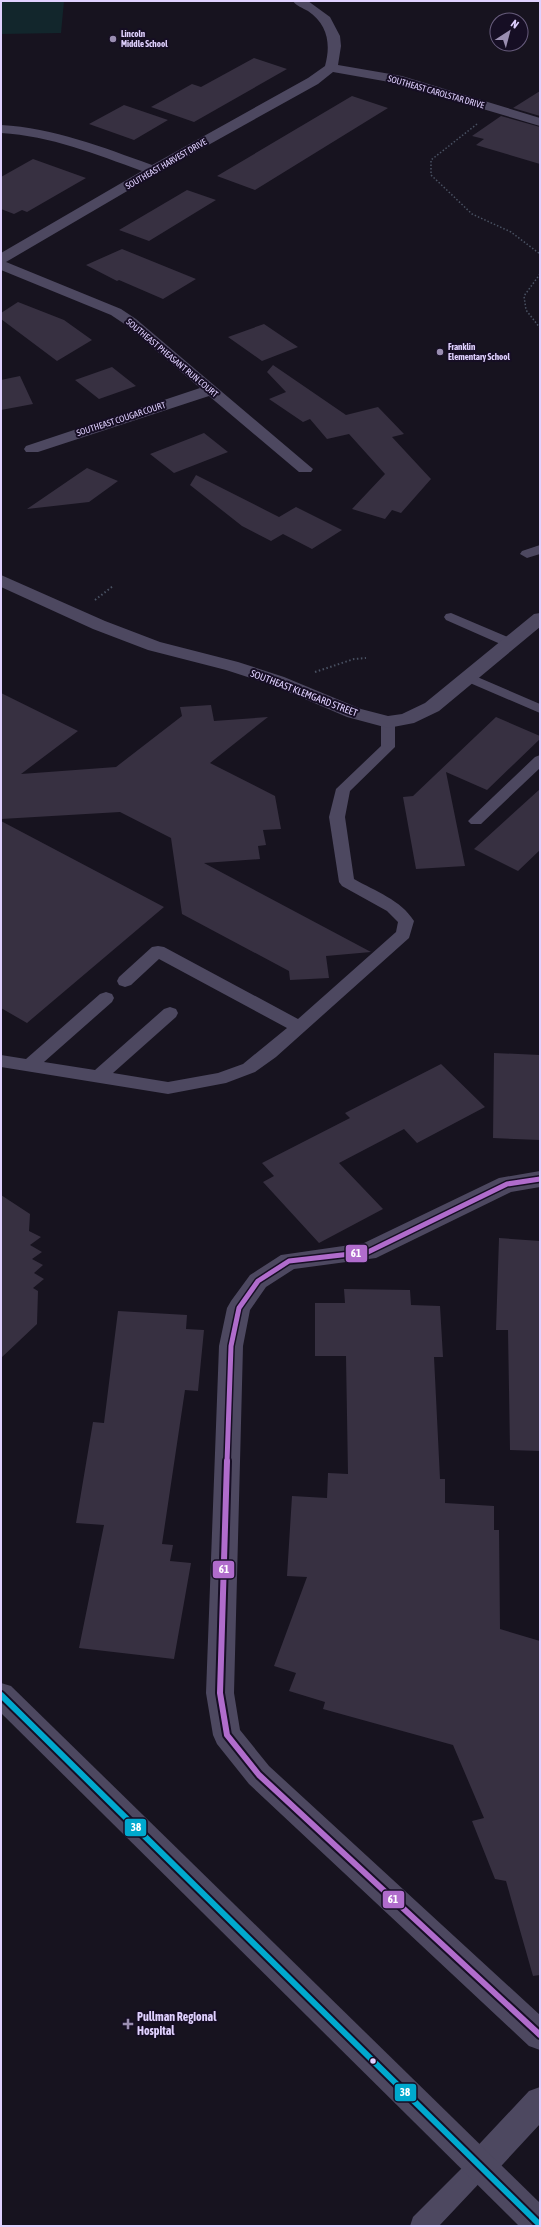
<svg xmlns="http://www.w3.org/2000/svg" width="541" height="2227" viewBox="0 0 541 2227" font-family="'Asap Condensed',sans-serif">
	<rect width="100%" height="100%" fill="#17131f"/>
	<!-- green -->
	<path fill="#12262c" d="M 1,1 L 64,1 L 61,33 L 1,34 Z"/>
	<!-- building -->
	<path fill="#373041" d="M 254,58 L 287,69 L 194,122 L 151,107 L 192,84 L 201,87 Z
		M 540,91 L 540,116 L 513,108 Z
		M 352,96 L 388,108 L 255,190 L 217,176 Z
		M 124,105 L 168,120 L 134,140 L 89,124 Z
		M 501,116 L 540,127 L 540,164 L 476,145 L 484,139 L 472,136 Z
		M 33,159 L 86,178 L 27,212 L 22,210 L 14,214 L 1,209 L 1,177 Z
		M 187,190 L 216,200 L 149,241 L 119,230 Z
		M 122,249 L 196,279 L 163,299 L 119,280 L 117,281 L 86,265 Z
		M 18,302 L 64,320 L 92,340 L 57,361 L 1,319 L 1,313 Z
		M 264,324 L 298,347 L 262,361 L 228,337 Z
		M 273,365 L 346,415 L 378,407 L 404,434 L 392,437 L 431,479 L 401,513 L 392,510 L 385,519 L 352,509 L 385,474 L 349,434 L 327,439 L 310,419 L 303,422 L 269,399 L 286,392 L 267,372 Z
		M 112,367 L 136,386 L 99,399 L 75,380 Z
		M 20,376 L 33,404 L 1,410 L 1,380 Z
		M 204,433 L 228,452 L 174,473 L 150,454 Z
		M 87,468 L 118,481 L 89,502 L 27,509 Z
		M 196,475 L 279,517 L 296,507 L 342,530 L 312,549 L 283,534 L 271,541 L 242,526 L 190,485 Z
		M 1,693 L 78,731 L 21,774 L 116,767 L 182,716 L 180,707 L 211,705 L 214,721 L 268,717 L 210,763 L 275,796 L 281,829 L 263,830 L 266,845 L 258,846 L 260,859 L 204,863 L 371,952 L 326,956 L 329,978 L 290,980 L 289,971 L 182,914 L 171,838 L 120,812 L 1,819 Z
		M 496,717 L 540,736 L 540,739 L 487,790 L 446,772 L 465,866 L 416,869 L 403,797 L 413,796 Z
		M 540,789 L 540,850 L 518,871 L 474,849 Z
		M 1,821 L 164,907 L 27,1023 L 1,1008 Z
		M 494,1053 L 540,1055 L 540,1140 L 493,1138 Z
		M 441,1064 L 485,1107 L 417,1143 L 404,1129 L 339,1163 L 383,1209 L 319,1243 L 263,1182 L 274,1176 L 262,1163 L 350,1118 L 345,1113 Z
		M 1,1195 L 30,1214 L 29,1231 L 41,1237 L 30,1245 L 42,1252 L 32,1259 L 43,1265 L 34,1273 L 44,1279 L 33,1288 L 38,1291 L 37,1324 L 1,1358 Z
		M 499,1238 L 540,1241 L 540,1451 L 510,1450 L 508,1330 L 496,1330 Z
		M 344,1289 L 410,1290 L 411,1305 L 440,1306 L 443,1357 L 434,1357 L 440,1479 L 445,1479 L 445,1503 L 494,1506 L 494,1530 L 499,1530 L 500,1629 L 540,1641 L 540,1975 L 533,1976 L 506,1881 L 495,1879 L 472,1821 L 484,1818 L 453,1745 L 323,1709 L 325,1702 L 289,1691 L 296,1673 L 274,1666 L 307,1577 L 287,1576 L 292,1496 L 327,1498 L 328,1473 L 348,1474 L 346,1356 L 315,1356 L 315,1303 L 345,1303 Z
		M 118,1311 L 187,1315 L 186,1329 L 204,1330 L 198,1391 L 185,1390 L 162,1544 L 173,1545 L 170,1561 L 191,1563 L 174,1659 L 79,1648 L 104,1525 L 76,1523 L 93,1422 L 104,1423 Z"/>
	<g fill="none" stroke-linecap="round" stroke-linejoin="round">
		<!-- path-far1 -->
		<path stroke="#495162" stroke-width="1.5" stroke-dasharray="1.5 2" stroke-linecap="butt" d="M 477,124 L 431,160 L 431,175 L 472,214 L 511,232 L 540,254
			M 540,274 L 524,296 L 526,310 L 540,328"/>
		<!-- path -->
		<path stroke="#495162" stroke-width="2" stroke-dasharray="1.5 2.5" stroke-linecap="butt" d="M 95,600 L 113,586
			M 315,672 L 354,659 L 366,658"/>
		<!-- service -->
		<path fill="#4d4860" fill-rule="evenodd" d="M 540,545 L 540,554 L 527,558 L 520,554 L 522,551 Z
			M 451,613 L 515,640 L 517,643 L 515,646 L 505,646 L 446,620 L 444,617 L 446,614 Z
			M 468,673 L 540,704 L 540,713 L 463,680 L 461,677 L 463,674 Z
			M 388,718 L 393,719 L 395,722 L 395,747 L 350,791 L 345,817 L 354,879 C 375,891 401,900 414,921 L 409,938 L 276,1057 L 255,1072 L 226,1083 L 168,1094 L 1,1067 L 1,1055 L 26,1059 L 100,994 L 106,992 L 112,994 L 114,998 L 112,1002 L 44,1062 L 95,1070 L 164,1009 L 170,1007 L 176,1009 L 178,1013 L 176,1017 L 113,1073 L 168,1082 L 218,1073 L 243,1064 L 287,1028 L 159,959 L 131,985 L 125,987 L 119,985 L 117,981 L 119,977 L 152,947 L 158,946 L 164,947 L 298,1019 L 396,932 L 398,922 L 387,911 L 342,886 L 339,882 L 329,817 L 336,789 L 381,746 L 381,722 L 383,719 Z
			M 540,755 L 540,768 L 481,824 L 471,824 L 468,821 L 471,818 L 535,757 Z
			M 480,2154 L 488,2158 L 492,2166 L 488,2174 L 439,2226 L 410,2226 L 413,2217 L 472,2158 Z"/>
		<!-- minor -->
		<path fill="#4d4860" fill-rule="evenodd" d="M 293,1 L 308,1 L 330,17 L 340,36 L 341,46 L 338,65 L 402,76 L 540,118 L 540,126 L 395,83 L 333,72 L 318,84 L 158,173 L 6,262 L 121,309 L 136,319 L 313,469 L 311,472 L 299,472 L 209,396 L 38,452 L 26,452 L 24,449 L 26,446 L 200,388 L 126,325 L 111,315 L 1,270 L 1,253 L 142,171 C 95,154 51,136 1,133 L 1,125 C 54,128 102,147 152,165 L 308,78 L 325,66 C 331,44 328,25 308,11 C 303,8 296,6 293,1 Z
			M 1,575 L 105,621 L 160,642 L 238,662 L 284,677 L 361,709 L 388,716 L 402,714 L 425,703 L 534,614 L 540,613 L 540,627 L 439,711 L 414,723 L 388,728 L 347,717 L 272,685 L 226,670 L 148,650 L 93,629 L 1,587 Z
			M 540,1171 L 540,1187 L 511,1192 L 376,1258 L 294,1269 L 266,1287 L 250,1310 L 243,1346 L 234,1693 L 240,1730 L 269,1766 L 540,2015 L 540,2050 L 529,2046 L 249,1784 L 217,1744 L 213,1735 L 206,1693 L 219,1346 L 227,1308 L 231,1301 L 250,1275 L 281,1255 L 364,1243 L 499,1178 Z
			M 540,2087 L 540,2124 L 491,2177 L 480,2182 L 469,2177 L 464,2166 L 469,2155 L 529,2091 Z"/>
		<!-- tertiary -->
		<path fill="#4d4860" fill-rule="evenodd" d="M 1,1683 L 11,1686 L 540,2203 L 540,2226 L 519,2226 L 1,1713 Z"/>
		<!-- bus-1-far1 casing -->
		<g stroke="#160e24" stroke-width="8">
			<path id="bus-1-far1" d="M 227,1462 L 231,1346 L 239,1308 L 258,1281 L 289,1261 L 368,1252 L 507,1184 L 540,1179"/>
		</g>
		<!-- bus-1 casing -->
		<g stroke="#160e24" stroke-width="10">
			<path id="bus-1" d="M 227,1461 L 220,1693 L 227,1735 L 259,1775 L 540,2035"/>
		</g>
		<!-- bus-2 casing -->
		<g stroke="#160e24" stroke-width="10">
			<path id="bus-2" d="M 1,1695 L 540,2225"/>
		</g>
		<!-- bus-1-far1 -->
		<use href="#bus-1-far1" stroke="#b06ccc" stroke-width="5"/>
		<!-- bus-1 -->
		<use href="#bus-1" stroke="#b06ccc" stroke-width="6"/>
		<!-- bus-2 -->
		<use href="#bus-2" stroke="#00a9ce" stroke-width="6"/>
	</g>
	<!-- markers -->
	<g fill="#9a8eb1" stroke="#160e24" stroke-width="1.5">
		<circle cx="113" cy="39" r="4"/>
		<circle cx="440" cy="352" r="4"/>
		<path d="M126 2018h4v4h4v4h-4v4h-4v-4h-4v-4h4z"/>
	</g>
	<circle fill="#e0d1ff" stroke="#160e24" stroke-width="1.5" cx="373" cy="2061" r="3.5"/>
	<g text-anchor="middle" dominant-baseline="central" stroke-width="4" stroke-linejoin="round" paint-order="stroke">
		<!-- far-poi labels -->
		<g font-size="9" font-weight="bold" fill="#e0d1ff" stroke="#160e24" text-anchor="start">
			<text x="121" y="34">Lincoln<tspan x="121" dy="10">Middle School</tspan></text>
			<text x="448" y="347">Franklin<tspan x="448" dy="10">Elementary School</tspan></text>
		</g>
		<!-- far-street labels -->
		<g font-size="9" fill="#e0d1ff" stroke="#160e24">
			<text transform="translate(436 92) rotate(16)">SOUTHEAST CAROLSTAR DRIVE</text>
			<text transform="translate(166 164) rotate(-30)">SOUTHEAST HARVEST DRIVE</text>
			<text transform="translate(172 358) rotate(40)">SOUTHEAST PHEASANT RUN COURT</text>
			<text transform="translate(121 419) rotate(-18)">SOUTHEAST COUGAR COURT</text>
		</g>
		<!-- street labels -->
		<g font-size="10" fill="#e0d1ff" stroke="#160e24">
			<text transform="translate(304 693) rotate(21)">SOUTHEAST KLEMGARD STREET</text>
		</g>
		<!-- near-poi labels -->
		<g font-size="12" font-weight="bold" fill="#e0d1ff" stroke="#160e24" text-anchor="start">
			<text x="137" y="2017">Pullman Regional<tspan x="137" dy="14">Hospital</tspan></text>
		</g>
	</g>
	<g stroke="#160e24" stroke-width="1.5">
		<rect x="345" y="1244" width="23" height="19" rx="4" fill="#b06ccc"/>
		<rect x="212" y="1560" width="23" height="19" rx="4" fill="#b06ccc"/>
		<rect x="124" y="1818" width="23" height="19" rx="4" fill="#00a9ce"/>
		<rect x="382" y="1890" width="23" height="19" rx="4" fill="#b06ccc"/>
		<rect x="394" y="2083" width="23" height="19" rx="4" fill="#00a9ce"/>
	</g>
	<g font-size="11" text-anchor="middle" font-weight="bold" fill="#fff">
		<text x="356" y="1257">61</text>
		<text x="224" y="1573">61</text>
		<text x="136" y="1831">38</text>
		<text x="393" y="1903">61</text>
		<text x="405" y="2096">38</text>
	</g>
	<!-- border -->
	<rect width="541" height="2227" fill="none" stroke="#e0d1ff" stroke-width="4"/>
	<!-- north arrow -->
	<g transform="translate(509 32) rotate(36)"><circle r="19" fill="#160e24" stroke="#675c7c"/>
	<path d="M0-3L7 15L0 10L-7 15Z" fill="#9a8eb1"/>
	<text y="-6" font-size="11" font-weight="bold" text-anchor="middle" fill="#e0d1ff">N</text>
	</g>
</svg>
